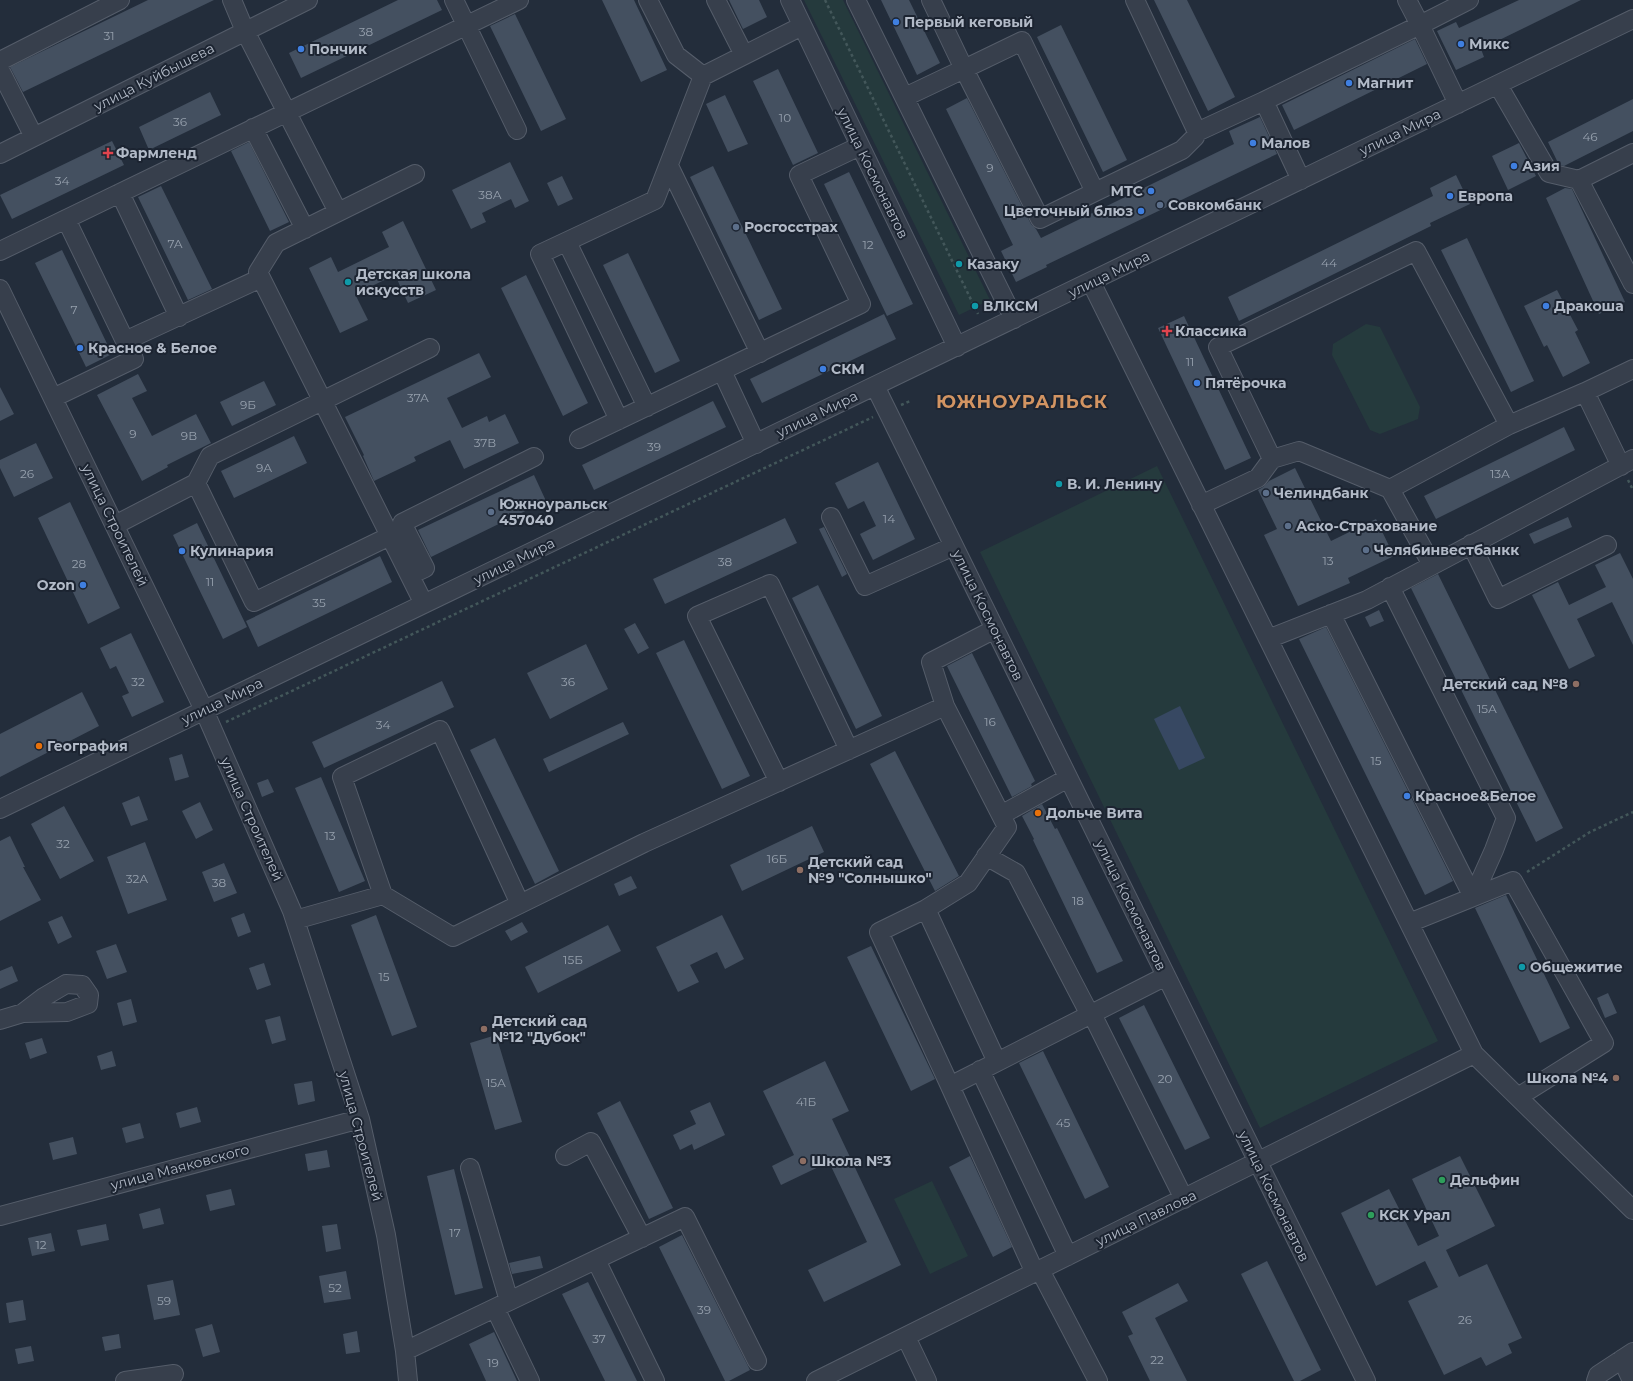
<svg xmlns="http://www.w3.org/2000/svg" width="1633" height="1381" viewBox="0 0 1633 1381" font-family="Montserrat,sans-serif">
	<rect width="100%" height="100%" fill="#232d3b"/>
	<!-- green -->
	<path fill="#253a3d" d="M 804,0 L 843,0 L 990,300 L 959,315 Z
		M 1366,324 L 1380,327 L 1420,407 L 1418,419 L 1380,434 L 1370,430 L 1332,355 L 1333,344 Z
		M 1157,466 L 1438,1041 L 1260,1128 L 980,552 Z
		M 932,1181 L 968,1256 L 930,1274 L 894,1199 Z"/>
	<!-- water -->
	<path fill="#374862" d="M 1180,706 L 1205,758 L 1179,770 L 1154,719 Z"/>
	<!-- building -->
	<path fill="#445060" d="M 148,0 L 214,0 L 23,92 L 10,67 Z
		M 398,0 L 437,0 L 442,10 L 301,78 L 289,53 Z
		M 602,0 L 634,0 L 667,70 L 641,82 Z
		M 729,0 L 759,0 L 767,17 L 743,29 Z
		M 881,0 L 909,0 L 940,63 L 917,75 Z
		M 1154,0 L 1187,0 L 1235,97 L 1208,111 Z
		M 1519,0 L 1581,0 L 1481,49 L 1484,57 L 1456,70 L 1437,31 L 1456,22 L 1459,28 Z
		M 515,14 L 566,119 L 541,131 L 490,26 Z
		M 1061,25 L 1127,160 L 1103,172 L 1037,37 Z
		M 1415,39 L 1427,64 L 1294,130 L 1282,105 Z
		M 778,69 L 818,153 L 793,165 L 753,81 Z
		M 210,92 L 221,115 L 149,150 L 139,127 Z
		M 725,95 L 748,144 L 728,152 L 706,104 Z
		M 967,98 L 1031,224 L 1036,229 L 1041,238 L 1234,144 L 1229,131 L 1260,117 L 1277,154 L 1046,265 L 1047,267 L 1016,282 L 1001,251 L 1013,245 L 946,109 Z
		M 1633,99 L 1633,131 L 1564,166 L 1559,165 L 1548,142 Z
		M 112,141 L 124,165 L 12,219 L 0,195 Z
		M 249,142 L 289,222 L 270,231 L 231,151 Z
		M 1519,143 L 1536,176 L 1508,190 L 1492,156 Z
		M 510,162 L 529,201 L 515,208 L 511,199 L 482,213 L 486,222 L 471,229 L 452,190 Z
		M 713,166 L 782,309 L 759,320 L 690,177 Z
		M 849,172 L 913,304 L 887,316 L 824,184 Z
		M 1456,175 L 1470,204 L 1430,223 L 1431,226 L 1239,321 L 1228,297 L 1433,196 L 1430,188 Z
		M 562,176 L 573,199 L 558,206 L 547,183 Z
		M 161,186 L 212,289 L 188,300 L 138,197 Z
		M 1565,188 L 1572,189 L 1625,302 L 1599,314 L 1546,198 Z
		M 403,221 L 436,290 L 408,303 L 395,275 L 355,294 L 368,320 L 340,333 L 309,268 L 331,257 L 338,272 L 389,247 L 382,232 Z
		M 1467,238 L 1534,381 L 1511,392 L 1441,250 Z
		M 62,250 L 112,354 L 86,367 L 35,263 Z
		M 628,253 L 680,361 L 655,373 L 603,265 Z
		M 526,275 L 588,403 L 563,416 L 501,288 Z
		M 1557,290 L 1578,330 L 1575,332 L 1590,363 L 1563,377 L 1547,345 L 1544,347 L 1524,306 Z
		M 884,314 L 896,339 L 762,403 L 750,379 Z
		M 1184,316 L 1251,458 L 1225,470 L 1158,328 Z
		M 479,353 L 491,377 L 447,398 L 462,428 L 487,416 L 489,422 L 505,414 L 519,443 L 464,469 L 450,440 L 414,457 L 416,461 L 374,481 L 363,456 L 364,455 L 345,417 Z
		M 138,374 L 147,391 L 132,398 L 152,436 L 196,414 L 211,443 L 167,465 L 168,467 L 142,481 L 97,395 Z
		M 264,381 L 276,405 L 232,426 L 220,402 Z
		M 0,387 L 14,414 L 0,421 Z
		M 713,401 L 726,427 L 594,490 L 582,465 Z
		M 1564,427 L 1575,450 L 1436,519 L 1424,496 Z
		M 294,436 L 307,463 L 234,498 L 221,471 Z
		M 36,443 L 53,478 L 14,497 L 0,468 L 0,460 Z
		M 878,462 L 915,539 L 873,560 L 860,534 L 876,526 L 864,501 L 848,509 L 835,483 Z
		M 1295,468 L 1331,541 L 1376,519 L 1394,556 L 1348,578 L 1350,583 L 1298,606 L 1264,535 L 1277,529 L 1258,490 L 1263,487 L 1269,481 Z
		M 534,475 L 546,501 L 431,557 L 418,530 Z
		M 70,502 L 120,608 L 88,624 L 38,518 Z
		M 1568,517 L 1572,527 L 1534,544 L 1529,534 Z
		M 785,518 L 797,543 L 665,604 L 653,579 Z
		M 197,523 L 247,627 L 223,639 L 173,535 Z
		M 824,527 L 847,574 L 842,577 L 819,529 Z
		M 1620,553 L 1633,579 L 1633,645 L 1612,602 L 1577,619 L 1595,656 L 1569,669 L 1532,595 L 1558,582 L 1569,605 L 1606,587 L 1595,565 Z
		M 380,556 L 392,582 L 258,647 L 246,621 Z
		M 1438,574 L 1563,828 L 1536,842 L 1411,588 Z
		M 818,585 L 882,716 L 856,729 L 792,598 Z
		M 1379,610 L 1384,621 L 1370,627 L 1365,617 Z
		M 635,623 L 649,648 L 638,654 L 624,629 Z
		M 1326,627 L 1453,881 L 1425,895 L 1299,639 Z
		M 131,633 L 164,702 L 132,717 L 122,696 L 129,693 L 116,666 L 110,669 L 100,648 Z
		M 684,640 L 750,776 L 722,789 L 656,653 Z
		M 586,644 L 608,689 L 550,719 L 527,673 Z
		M 972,653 L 1035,781 L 1031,784 L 1032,786 L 1012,797 L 947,666 Z
		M 442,681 L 454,707 L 324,768 L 312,742 Z
		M 82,692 L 99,726 L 0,777 L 0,734 Z
		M 623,722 L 629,734 L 549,772 L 543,759 Z
		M 495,738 L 559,871 L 535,884 L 470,750 Z
		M 895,751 L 959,876 L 935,891 L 870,764 Z
		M 182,754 L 189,777 L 175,781 L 169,758 Z
		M 321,777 L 365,881 L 339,892 L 295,788 Z
		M 268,779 L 274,792 L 262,797 L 257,783 Z
		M 139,796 L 148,820 L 131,826 L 122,803 Z
		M 200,802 L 213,830 L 196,839 L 182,811 Z
		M 1042,804 L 1055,829 L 1057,828 L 1123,961 L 1097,973 L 1033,840 L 1034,839 L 1022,816 Z
		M 64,806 L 94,861 L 60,879 L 31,824 Z
		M 812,826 L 824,852 L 742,891 L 730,865 Z
		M 10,836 L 25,867 L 23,867 L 41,900 L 0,921 L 0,841 Z
		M 145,842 L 167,900 L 128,914 L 107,857 Z
		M 224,863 L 237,893 L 214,902 L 202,872 Z
		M 631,876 L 637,888 L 619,896 L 614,884 Z
		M 1506,895 L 1570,1028 L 1540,1043 L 1475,908 Z
		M 244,913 L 251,932 L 238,937 L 231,918 Z
		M 376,915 L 417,1027 L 392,1036 L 351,925 Z
		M 722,915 L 744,959 L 725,969 L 717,952 L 690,965 L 699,982 L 678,992 L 656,947 Z
		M 62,916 L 72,937 L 58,944 L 48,922 Z
		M 522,922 L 528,932 L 511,941 L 505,931 Z
		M 608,925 L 621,951 L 538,993 L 525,967 Z
		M 116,944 L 127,972 L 107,979 L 96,951 Z
		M 871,946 L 935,1079 L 911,1091 L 847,957 Z
		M 264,963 L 271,985 L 257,990 L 249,968 Z
		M 12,966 L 18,981 L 0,989 L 0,971 Z
		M 1608,993 L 1617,1013 L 1605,1018 L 1597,998 Z
		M 131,999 L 137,1022 L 123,1026 L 117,1003 Z
		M 1144,1005 L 1210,1138 L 1185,1150 L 1119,1018 Z
		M 280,1016 L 286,1040 L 272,1044 L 265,1020 Z
		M 496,1035 L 522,1122 L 495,1130 L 470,1043 Z
		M 42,1038 L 47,1053 L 30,1059 L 25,1043 Z
		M 112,1051 L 116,1066 L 101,1070 L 97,1056 Z
		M 1043,1051 L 1109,1187 L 1085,1199 L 1019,1063 Z
		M 825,1061 L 849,1111 L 832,1119 L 901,1265 L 824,1302 L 808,1270 L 867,1242 L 829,1162 L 781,1185 L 772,1166 L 794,1155 L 763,1091 Z
		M 312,1081 L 315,1101 L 298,1105 L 294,1084 Z
		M 620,1101 L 673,1208 L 649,1219 L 597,1113 Z
		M 710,1102 L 725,1135 L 694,1150 L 692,1144 L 680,1150 L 673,1135 L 696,1124 L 690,1111 Z
		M 197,1107 L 201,1122 L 180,1128 L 176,1113 Z
		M 140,1123 L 144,1138 L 126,1143 L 122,1128 Z
		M 73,1137 L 77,1154 L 53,1160 L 49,1143 Z
		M 327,1150 L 330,1167 L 308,1171 L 305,1154 Z
		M 970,1156 L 1012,1247 L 993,1257 L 949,1167 Z
		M 1460,1156 L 1495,1226 L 1446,1250 L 1459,1277 L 1487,1264 L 1522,1338 L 1508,1344 L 1512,1353 L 1486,1366 L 1481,1357 L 1444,1375 L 1408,1301 L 1438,1287 L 1425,1261 L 1376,1286 L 1341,1213 L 1389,1189 L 1418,1246 L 1439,1236 L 1412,1179 Z
		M 454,1169 L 483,1288 L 455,1295 L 427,1176 Z
		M 231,1189 L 235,1205 L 210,1211 L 206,1195 Z
		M 160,1208 L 164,1224 L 143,1229 L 139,1214 Z
		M 106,1224 L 109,1240 L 81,1246 L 77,1230 Z
		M 337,1224 L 341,1249 L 326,1252 L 322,1226 Z
		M 51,1233 L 55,1251 L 32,1256 L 28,1238 Z
		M 682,1235 L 750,1370 L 729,1381 L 725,1381 L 659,1247 Z
		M 540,1256 L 543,1268 L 512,1274 L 509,1263 Z
		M 1267,1261 L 1321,1370 L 1300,1381 L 1294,1381 L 1241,1274 Z
		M 346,1271 L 351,1299 L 324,1303 L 319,1276 Z
		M 173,1280 L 180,1315 L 154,1320 L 147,1285 Z
		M 588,1282 L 637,1381 L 605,1381 L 562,1294 Z
		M 1178,1283 L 1188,1301 L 1155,1318 L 1187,1381 L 1150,1381 L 1128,1336 L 1133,1334 L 1122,1312 Z
		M 23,1300 L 26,1320 L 9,1323 L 6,1303 Z
		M 212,1324 L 220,1352 L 203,1357 L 195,1329 Z
		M 357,1331 L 360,1352 L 346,1354 L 343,1334 Z
		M 494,1332 L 517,1381 L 486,1381 L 469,1344 Z
		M 119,1334 L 121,1348 L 105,1351 L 102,1337 Z
		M 31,1346 L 34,1361 L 18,1364 L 15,1349 Z"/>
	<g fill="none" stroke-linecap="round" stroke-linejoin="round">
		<!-- minor casing -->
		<g stroke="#555d6a" stroke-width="20">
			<path id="minor" d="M 232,0 L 245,31 L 338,212
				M 454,0 L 517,130
				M 648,0 L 676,55 L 703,76
				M 716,0 L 744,55
				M 790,0 L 957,347
				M 856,0 L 1014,319
				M 1135,0 L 1197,132
				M 1407,0 L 1420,25 L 1469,0
				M 0,61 L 120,0
				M 0,70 L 34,137
				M 1498,85 L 1549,173 L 1579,180
				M 905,97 L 964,69 L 931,0
				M 253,128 L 305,229
				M 1633,153 L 1579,180 L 1633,284
				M 0,154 L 308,0
				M 669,166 L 760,353
				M 415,174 L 276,243 L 258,272 L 424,604
				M 1301,180 L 1264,101 L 1420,25 L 1458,104
				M 1095,192 L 1040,219 L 964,69 L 1022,41 L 1095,192 L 1182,150 L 1195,137 L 1197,132 L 1264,101
				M 120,193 L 179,317
				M 66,219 L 125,341
				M 567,242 L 647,407
				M 0,251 L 519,0
				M 1091,282 L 1474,1054 L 1633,1210
				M 0,289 L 204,710 L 292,911 L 360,1119 L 386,1235 L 405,1351 L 408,1381
				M 722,371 L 756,444
				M 875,386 L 1366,1381
				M 1585,392 L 1621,466
				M 53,398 L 134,359 L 125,341 L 261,278
				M 619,420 L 540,254 L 655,200 L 703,76 L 802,26
				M 1509,425 L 1585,392 L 1633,369
				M 579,439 L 861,304 L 799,175 L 860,146
				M 1272,459 L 1218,347 L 1416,251 L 1509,425 L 1390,489
				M 196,483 L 254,602 L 390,536
				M 1201,505 L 1258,478 L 1272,459 L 1299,451 L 1390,489 L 1432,565
				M 831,517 L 865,586 L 954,546
				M 115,525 L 196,483 L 210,456 L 430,348
				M 1471,544 L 1498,599 L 1607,545
				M 410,575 L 425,568 L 402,523 L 534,457
				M 1390,587 L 1506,818 L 1494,850 L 1473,897
				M 1331,614 L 1473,897
				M 1268,639 L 1367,600 L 1633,459
				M 945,706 L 1007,827 L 968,883 L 926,909 L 879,932 L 950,1086 L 1166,976
				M 779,782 L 697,616 L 770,584 L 849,750
				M 0,809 L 1633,19
				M 1001,815 L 1068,778
				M 986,856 L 1016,873 L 1090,1015
				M 383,895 L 342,777 L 440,730 L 520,904
				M 926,909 L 997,1062
				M 295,920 L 383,895 L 453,937 L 644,843 L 945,706 L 931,662 L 995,629
				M 1409,923 L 1513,881 L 1604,1043 L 1518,1097
				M 1092,1014 L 1184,1199
				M 0,1020 L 23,1013 L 67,1012 L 88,1004 L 89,995 L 82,985 L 66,984 L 44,997 L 23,1013
				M 980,1070 L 1068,1256
				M 950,1086 L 1035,1273
				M 565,1156 L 591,1142 L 642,1238
				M 470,1168 L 509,1301
				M 0,1216 L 360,1119
				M 596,1260 L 655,1381
				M 1040,1270 L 1098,1381
				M 495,1308 L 530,1381
				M 906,1337 L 927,1381
				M 405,1351 L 685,1217 L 757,1361
				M 1622,1359 L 1632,1381
				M 125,1381 L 174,1374
				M 816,1381 L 1474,1054
				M 1596,1381 L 1598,1375 L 1633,1352"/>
		</g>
		<!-- path -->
		<path stroke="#43575a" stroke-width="2.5" stroke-dasharray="3 3" stroke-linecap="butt" d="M 825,0 L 978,314
			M 901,405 L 910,401
			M 1628,480 L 1633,490
			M 226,722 L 873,417
			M 1527,872 L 1590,832 L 1633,812"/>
		<!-- minor -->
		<use href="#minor" stroke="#373f4c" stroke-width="18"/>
	</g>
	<!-- markers -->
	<g fill="#3f7fe0" stroke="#1c2431" stroke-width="1.5">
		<circle cx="896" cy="22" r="4"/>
		<circle cx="1461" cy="44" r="4"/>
		<circle cx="301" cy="49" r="4"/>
		<circle cx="1349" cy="83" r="4"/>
		<circle cx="1253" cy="143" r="4"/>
		<circle cx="1514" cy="166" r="4"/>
		<circle cx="1151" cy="191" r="4"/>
		<circle cx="1450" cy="196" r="4"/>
		<circle cx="1141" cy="211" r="4"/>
		<circle cx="1546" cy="306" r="4"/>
		<circle cx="80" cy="348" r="4"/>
		<circle cx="823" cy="369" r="4"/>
		<circle cx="1197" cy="383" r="4"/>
		<circle cx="182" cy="551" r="4"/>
		<circle cx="83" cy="585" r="4"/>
		<circle cx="1407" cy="796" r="4"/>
	</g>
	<g fill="#e0444e" stroke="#1c2431" stroke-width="1.5">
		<path d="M106 147h4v4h4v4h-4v4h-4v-4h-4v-4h4z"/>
		<path d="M1165 325h4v4h4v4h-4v4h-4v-4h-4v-4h4z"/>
	</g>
	<g fill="#5c6f8a" stroke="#1c2431" stroke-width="1.5">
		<circle cx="1160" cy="205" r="4"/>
		<circle cx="736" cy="227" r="4"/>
		<circle cx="1266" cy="493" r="4"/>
		<circle cx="491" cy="512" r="4"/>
		<circle cx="1288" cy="526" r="4"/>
		<circle cx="1366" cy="550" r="4"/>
	</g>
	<g fill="#0f9aa8" stroke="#1c2431" stroke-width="1.5">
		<circle cx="959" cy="264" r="4"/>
		<circle cx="348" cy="282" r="4"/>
		<circle cx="975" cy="306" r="4"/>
		<circle cx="1059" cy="484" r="4"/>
		<circle cx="1522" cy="967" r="4"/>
	</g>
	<g fill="#8d6e63" stroke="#1c2431" stroke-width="1.5">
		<circle cx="1576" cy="684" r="4"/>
		<circle cx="800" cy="870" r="4"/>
		<circle cx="484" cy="1029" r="4"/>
		<circle cx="1616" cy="1078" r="4"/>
		<circle cx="803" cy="1161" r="4"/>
	</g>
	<g fill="#e8710a" stroke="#1c2431" stroke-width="1.5">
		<circle cx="39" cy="746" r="4"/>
		<circle cx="1038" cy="813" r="4"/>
	</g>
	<g fill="#2e9e5b" stroke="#1c2431" stroke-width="1.5">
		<circle cx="1442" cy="1180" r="4"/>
		<circle cx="1371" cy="1215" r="4"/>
	</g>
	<g text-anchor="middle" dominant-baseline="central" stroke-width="4" stroke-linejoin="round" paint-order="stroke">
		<!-- number labels -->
		<g font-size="12" fill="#96a0ad">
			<text x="366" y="31">38</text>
			<text x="109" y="35">31</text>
			<text x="785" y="117">10</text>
			<text x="180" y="121">36</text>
			<text x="1590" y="136">46</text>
			<text x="990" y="167">9</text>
			<text x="62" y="180">34</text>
			<text x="490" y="194">38А</text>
			<text x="175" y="243">7А</text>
			<text x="868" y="244">12</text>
			<text x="1329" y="262">44</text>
			<text x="74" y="309">7</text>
			<text x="1190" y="361">11</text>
			<text x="418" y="397">37А</text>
			<text x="248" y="404">9Б</text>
			<text x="133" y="433">9</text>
			<text x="189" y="435">9В</text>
			<text x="485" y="442">37В</text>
			<text x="654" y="446">39</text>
			<text x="264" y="467">9А</text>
			<text x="27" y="473">26</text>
			<text x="1500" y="473">13А</text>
			<text x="889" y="518">14</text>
			<text x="1328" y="560">13</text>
			<text x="725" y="561">38</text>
			<text x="79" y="563">28</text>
			<text x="210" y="581">11</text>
			<text x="319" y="602">35</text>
			<text x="138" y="681">32</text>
			<text x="568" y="681">36</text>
			<text x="1487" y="708">15А</text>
			<text x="990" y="721">16</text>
			<text x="383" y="724">34</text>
			<text x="1376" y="760">15</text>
			<text x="330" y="835">13</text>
			<text x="63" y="843">32</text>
			<text x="777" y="858">16Б</text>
			<text x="137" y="878">32А</text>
			<text x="219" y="882">38</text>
			<text x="1078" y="900">18</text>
			<text x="573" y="959">15Б</text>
			<text x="384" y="976">15</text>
			<text x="1165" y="1078">20</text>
			<text x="496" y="1082">15А</text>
			<text x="806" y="1101">41Б</text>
			<text x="1063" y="1122">45</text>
			<text x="455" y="1232">17</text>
			<text x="41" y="1244">12</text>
			<text x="335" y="1287">52</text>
			<text x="164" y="1300">59</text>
			<text x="704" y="1309">39</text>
			<text x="1465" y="1319">26</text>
			<text x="599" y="1338">37</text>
			<text x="1157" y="1359">22</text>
			<text x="493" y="1362">19</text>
		</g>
		<!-- poi labels -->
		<g font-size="14" font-weight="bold" fill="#b2bac7" stroke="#1c2431" text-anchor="start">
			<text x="904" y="22">Первый кеговый</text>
			<text x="1469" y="44">Микс</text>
			<text x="309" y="49">Пончик</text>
			<text x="1357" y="83">Магнит</text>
			<text x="1261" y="143">Малов</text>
			<text x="116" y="153">Фармленд</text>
			<text x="1522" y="166">Азия</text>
			<text x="1143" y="191" text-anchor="end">МТС</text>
			<text x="1458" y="196">Европа</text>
			<text x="1168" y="205">Совкомбанк</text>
			<text x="1133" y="211" text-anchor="end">Цветочный блюз</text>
			<text x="744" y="227">Росгосстрах</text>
			<text x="967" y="264">Казаку</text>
			<text x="356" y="274">Детская школа<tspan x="356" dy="16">искусств</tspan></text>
			<text x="983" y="306">ВЛКСМ</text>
			<text x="1554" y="306">Дракоша</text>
			<text x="1175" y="331">Классика</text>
			<text x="88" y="348">Красное &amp; Белое</text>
			<text x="831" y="369">СКМ</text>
			<text x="1205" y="383">Пятёрочка</text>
			<text x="1067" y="484">В. И. Ленину</text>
			<text x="1274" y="493">Челиндбанк</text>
			<text x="499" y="504">Южноуральск<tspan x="499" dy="16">457040</tspan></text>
			<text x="1296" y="526">Аско-Страхование</text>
			<text x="1374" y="550">Челябинвестбанкк</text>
			<text x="190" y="551">Кулинария</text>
			<text x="75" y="585" text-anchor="end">Ozon</text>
			<text x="1568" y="684" text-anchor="end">Детский сад №8</text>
			<text x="47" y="746">География</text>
			<text x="1415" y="796">Красное&amp;Белое</text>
			<text x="1046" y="813">Дольче Вита</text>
			<text x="808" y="862">Детский сад<tspan x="808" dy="16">№9 "Солнышко"</tspan></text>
			<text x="1530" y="967">Общежитие</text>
			<text x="492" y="1021">Детский сад<tspan x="492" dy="16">№12 "Дубок"</tspan></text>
			<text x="1608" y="1078" text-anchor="end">Школа №4</text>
			<text x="811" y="1161">Школа №3</text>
			<text x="1450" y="1180">Дельфин</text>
			<text x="1379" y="1215">КСК Урал</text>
		</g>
		<!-- street labels -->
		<g font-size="14" fill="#b2bac7" stroke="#1c2431">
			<text transform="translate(154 77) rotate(-27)">улица Куйбышева</text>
			<text transform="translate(1400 132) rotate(-26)">улица Мира</text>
			<text transform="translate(873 173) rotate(64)">улица Космонавтов</text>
			<text transform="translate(1109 274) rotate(-26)">улица Мира</text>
			<text transform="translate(817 414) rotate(-26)">улица Мира</text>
			<text transform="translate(115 525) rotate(64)">улица Строителей</text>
			<text transform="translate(514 561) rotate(-26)">улица Мира</text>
			<text transform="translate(988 615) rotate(64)">улица Космонавтов</text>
			<text transform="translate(222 701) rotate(-26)">улица Мира</text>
			<text transform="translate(252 819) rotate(66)">улица Строителей</text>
			<text transform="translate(1131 905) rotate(64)">улица Космонавтов</text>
			<text transform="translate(361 1136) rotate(75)">улица Строителей</text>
			<text transform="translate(180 1167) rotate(-15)">улица Маяковского</text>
			<text transform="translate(1274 1196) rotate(64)">улица Космонавтов</text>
			<text transform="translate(1146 1218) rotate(-26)">улица Павлова</text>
		</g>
		<!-- district labels -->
		<g font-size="18" font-weight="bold" letter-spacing="1" fill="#d29462" stroke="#1c2431">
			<text x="1022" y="402">ЮЖНОУРАЛЬСК</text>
		</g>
	</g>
</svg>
